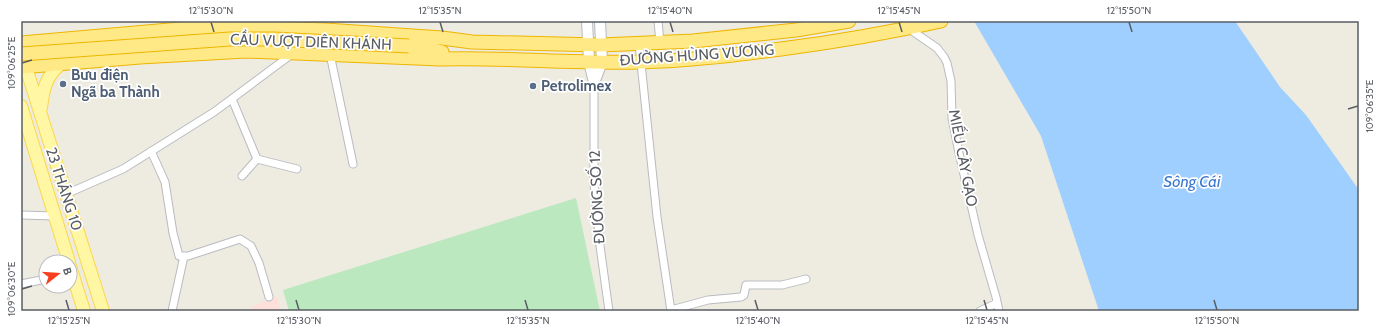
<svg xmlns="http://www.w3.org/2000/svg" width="1380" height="332" viewBox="0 0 1380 332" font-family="Cabin,sans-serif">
	<rect width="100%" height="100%" fill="#eeece1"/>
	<!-- medical -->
	<path fill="#fde0da" d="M 277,296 L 281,311 L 247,311 L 253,306 Z"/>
	<!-- green -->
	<path fill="#bbe8be" d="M 576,198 L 600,311 L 289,311 L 283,290 Z"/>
	<!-- water -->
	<path fill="#9fcfff" d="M 974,21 L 1235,21 L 1280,87 L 1306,115 L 1359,190 L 1359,311 L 1099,311 L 1041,136 Z"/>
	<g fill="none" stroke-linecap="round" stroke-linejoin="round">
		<!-- street casing -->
		<g stroke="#b9bbc1" stroke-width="9">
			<path id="street" d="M 658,21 L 660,43
				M 908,28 L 937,48 L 944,57 L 947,63 L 951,81 L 952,118 L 959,153 L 978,235 L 996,297 L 999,311
				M 639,44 L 657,217 L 671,311
				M 330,54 L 353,164
				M 594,83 L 594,183 L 600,246 L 609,311
				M 232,99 L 257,159 L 242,176
				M 151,151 L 165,182 L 173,233 L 179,256 L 188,256 L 240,239 L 251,246 L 259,263 L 269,297
				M 257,159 L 297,169
				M 66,194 L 123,169 L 214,112 L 292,54
				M 21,215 L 55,216
				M 21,284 L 46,279
				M 671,310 L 708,300 L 741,297 L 744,295 L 746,285 L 782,285 L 806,279
				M 172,311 L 184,256
				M 980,311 L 997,303"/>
		</g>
		<!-- secondary casing -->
		<g stroke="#b7bac1" stroke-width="12">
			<path id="secondary" d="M 587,21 L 589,62 L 594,82
				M 594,83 L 602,62 L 600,21"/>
		</g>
		<!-- primary casing -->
		<g stroke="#fbd74c" stroke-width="14">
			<path id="primary" d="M 23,58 L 103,311
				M 21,106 L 69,262
				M 41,108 C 43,90 46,75 61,64
				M 70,266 L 84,311"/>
		</g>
		<!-- highway casing -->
		<g stroke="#eeb500" stroke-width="15">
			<path id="highway" d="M 21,43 L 192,28 L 232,27 L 326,30 L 442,38 L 472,42 L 601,45 L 693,41 L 796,30 L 849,21
				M 409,46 L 442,52
				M 21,67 L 140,57 L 246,51 L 440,59 C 507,57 573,64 640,62 C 687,61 734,55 781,49 C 835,42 888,33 941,21"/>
		</g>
		<!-- street -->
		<use href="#street" stroke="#fff" stroke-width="7"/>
		<!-- secondary -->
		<use href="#secondary" stroke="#fff" stroke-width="10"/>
		<!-- primary -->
		<use href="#primary" stroke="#fff7a4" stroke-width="12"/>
		<!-- highway -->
		<use href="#highway" stroke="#ffe986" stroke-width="13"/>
		<!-- highway-bridge casing -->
		<g stroke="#eeb500" stroke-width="15" stroke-linecap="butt">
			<path id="highway-bridge" d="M 21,54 L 230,39 L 274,39 L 409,46"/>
		</g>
		<!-- highway-bridge -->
		<use href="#highway-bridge" stroke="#ffe986" stroke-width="13"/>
	</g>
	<!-- ticks -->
	<path fill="none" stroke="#595d63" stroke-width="1.5" d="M 211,22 L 214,32M 440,22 L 443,32M 670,22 L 673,32M 899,22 L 902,32M 1129,22 L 1132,32M 22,63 L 32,60M 1348,109 L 1358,106M 22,289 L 32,286M 66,300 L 69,310M 296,300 L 299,310M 525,300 L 528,310M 755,300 L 758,310M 984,300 L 987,310M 1214,300 L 1217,310"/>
	<!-- markers -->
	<g fill="#5c6f8a" stroke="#fff" stroke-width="1.5">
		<circle cx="63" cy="84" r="4"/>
		<circle cx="533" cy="86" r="4"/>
	</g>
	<g text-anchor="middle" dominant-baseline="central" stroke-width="3.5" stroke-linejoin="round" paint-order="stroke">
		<!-- street labels -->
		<g font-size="15" fill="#595d63" stroke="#fff">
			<text transform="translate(311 42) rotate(2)">CẦU VƯỢT DIÊN KHÁNH</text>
			<text transform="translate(697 55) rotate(-4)">ĐƯỜNG HÙNG VƯƠNG</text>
			<text transform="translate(963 158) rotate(79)">MIẾU CÂY GẠO</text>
			<text transform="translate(64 189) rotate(72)">23 THÁNG 10</text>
			<text transform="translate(597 197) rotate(-93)">ĐƯỜNG SỐ 12</text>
		</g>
		<!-- service labels -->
		<g font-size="15" font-weight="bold" fill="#4e5e75" stroke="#fff" text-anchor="start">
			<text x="71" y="75">Bưu điện<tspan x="71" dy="17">Ngã ba Thành</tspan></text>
			<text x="541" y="86">Petrolimex</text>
		</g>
		<!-- water labels -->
		<g font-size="16" font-style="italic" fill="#3976cb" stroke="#fff">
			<text x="1192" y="181">Sông Cái</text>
		</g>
	</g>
	<!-- border -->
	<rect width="1380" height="332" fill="none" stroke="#ffffff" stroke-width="44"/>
	<!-- north arrow -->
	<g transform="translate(58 274) rotate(73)"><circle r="19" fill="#ffffff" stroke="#bdbec1"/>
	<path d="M0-3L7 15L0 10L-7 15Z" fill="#f53f1f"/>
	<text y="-6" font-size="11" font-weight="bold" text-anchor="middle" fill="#595d63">B</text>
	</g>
	<rect x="22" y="22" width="1336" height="288" fill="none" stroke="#595d63" stroke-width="1.5"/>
	<g font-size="10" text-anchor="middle" fill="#595d63">
		<text x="211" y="14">12°15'30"N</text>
		<text x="440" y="14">12°15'35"N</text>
		<text x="670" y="14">12°15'40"N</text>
		<text x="899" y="14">12°15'45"N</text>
		<text x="1129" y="14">12°15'50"N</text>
		<text transform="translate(11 63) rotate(-90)" y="4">109°06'25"E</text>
		<text transform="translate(1369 106) rotate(-90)" y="4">109°06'35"E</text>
		<text transform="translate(11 289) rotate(-90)" y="4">109°06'30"E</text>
		<text x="69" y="324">12°15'25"N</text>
		<text x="299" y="324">12°15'30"N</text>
		<text x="528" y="324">12°15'35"N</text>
		<text x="758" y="324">12°15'40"N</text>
		<text x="987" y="324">12°15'45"N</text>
		<text x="1217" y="324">12°15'50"N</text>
	</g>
</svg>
